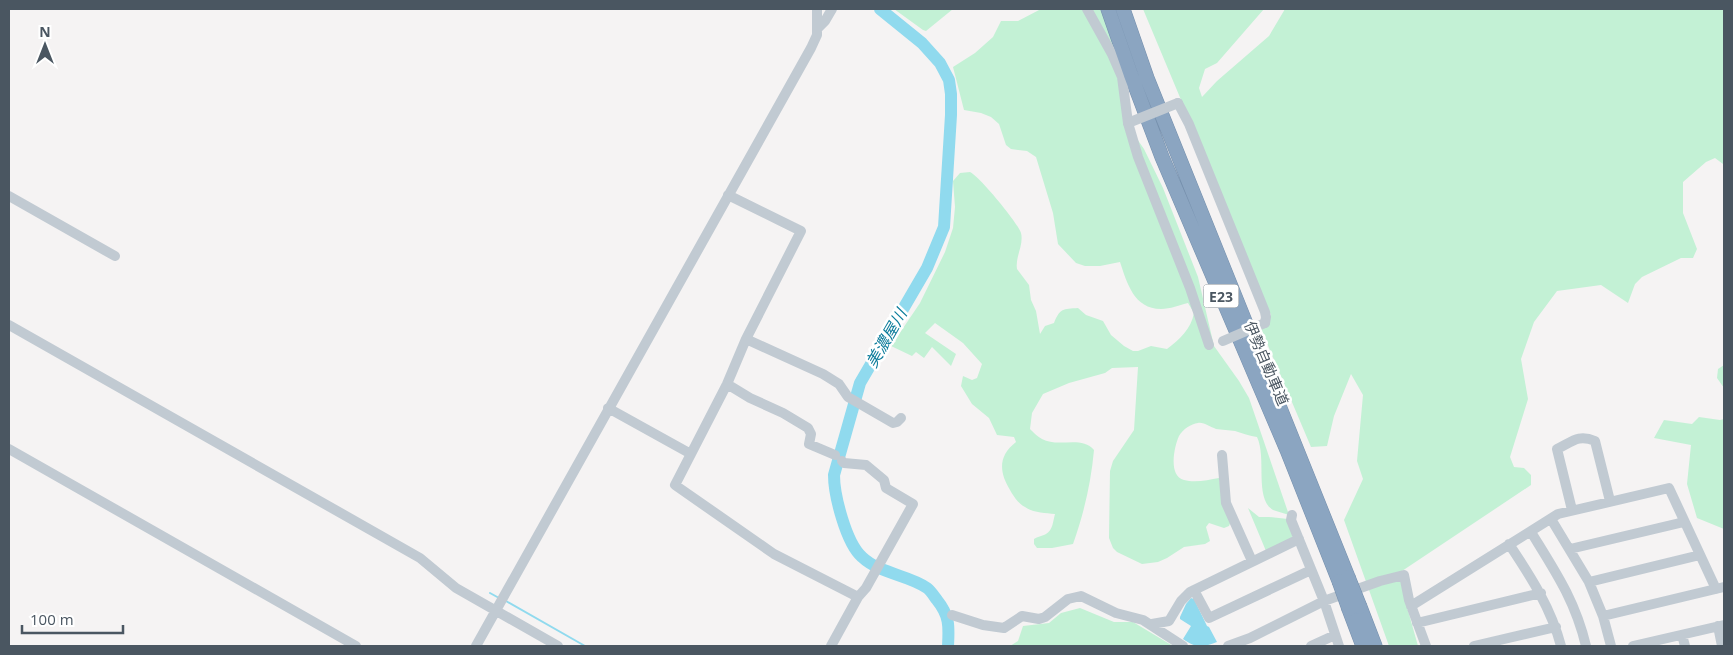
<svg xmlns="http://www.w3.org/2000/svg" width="1733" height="655" viewBox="0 0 1733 655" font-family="'Open Sans','Noto Sans JP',sans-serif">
	<rect width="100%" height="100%" fill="#f5f3f3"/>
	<!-- green -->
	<path fill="#c3f1d5" d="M 894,9 L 953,9 L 926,31 L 923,30 Z
		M 1041,9 L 1102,9 L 1117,49 L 1124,120 L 1144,149 L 1163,188 L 1198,277 L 1214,346 L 1239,381 L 1249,398 L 1289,515 C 1284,513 1278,512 1273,510 C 1254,498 1267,458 1257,437 C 1250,436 1242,433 1235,431 C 1229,430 1222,430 1216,429 C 1210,427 1204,422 1198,423 C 1191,424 1183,429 1179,436 C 1174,447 1168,476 1184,480 C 1195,483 1208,480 1219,478 L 1224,507 L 1231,521 L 1229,526 L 1224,528 L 1209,523 L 1206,527 L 1210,541 L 1205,544 L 1184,547 L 1167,558 L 1158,562 L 1142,564 L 1117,552 L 1113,548 L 1109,538 L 1110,471 L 1113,461 L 1134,430 L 1138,367 L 1112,368 L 1105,373 L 1069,383 L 1043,394 L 1032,413 L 1030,429 C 1033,432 1038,437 1042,439 C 1058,448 1082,435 1094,450 C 1091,483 1084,513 1073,544 L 1052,548 L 1037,548 L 1034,544 L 1034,539 C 1039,536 1042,536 1046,534 C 1053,530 1053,521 1055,514 C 1045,513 1034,513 1025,507 C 1018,503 1014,497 1010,490 C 999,472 998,456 1016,442 L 1014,437 L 997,435 L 989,418 L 972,404 L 961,386 L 963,376 L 972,380 L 977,378 L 982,364 L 963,343 L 935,323 L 925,333 L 956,354 L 951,366 L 932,347 L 924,358 L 916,352 L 912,356 L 891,346 L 920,303 L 945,252 L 953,228 L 955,207 L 953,181 L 960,173 L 970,172 C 979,176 1018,223 1021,233 C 1024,245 1015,257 1017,269 L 1029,285 L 1031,300 L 1036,311 L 1040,334 L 1045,326 L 1054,323 C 1060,308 1063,309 1078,308 L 1086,315 L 1103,321 L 1111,335 L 1124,346 L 1133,351 L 1138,351 L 1151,346 L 1167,349 C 1180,339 1191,329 1194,313 L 1188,303 C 1180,305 1170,309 1161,309 C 1134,309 1127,283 1120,262 L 1100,266 L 1085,266 L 1076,263 L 1058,244 L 1053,213 L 1036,157 L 1027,151 L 1011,149 L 1006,145 L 999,124 L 991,117 L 981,113 L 964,110 L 953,67 L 975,53 L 993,37 L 1001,21 L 1018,21 Z
		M 1143,9 L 1264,9 L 1217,63 L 1205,69 L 1199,88 L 1202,97 L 1217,81 L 1269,36 L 1285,9 L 1724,9 L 1724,167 L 1723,164 L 1715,158 L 1706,162 L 1683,182 L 1683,213 L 1697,249 L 1693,258 L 1681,258 L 1642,277 L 1635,284 L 1628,303 L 1601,285 L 1557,291 L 1534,322 L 1521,359 L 1528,399 L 1510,457 L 1514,467 L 1524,468 L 1531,475 L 1531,485 L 1399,573 L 1407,607 L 1418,646 L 1389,646 L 1344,520 L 1363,479 L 1357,461 L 1363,395 L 1351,374 L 1334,416 L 1327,446 L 1311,447 L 1261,329 L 1271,315 Z
		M 1724,365 L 1724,388 L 1717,378 L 1718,369 Z
		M 1699,417 L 1720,420 L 1724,419 L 1724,529 L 1697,518 L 1687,484 L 1691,445 L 1654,438 L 1664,420 L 1692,424 Z
		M 1248,508 L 1259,517 L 1269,517 L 1288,519 L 1293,534 L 1291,539 L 1266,551 Z
		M 1080,608 L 1114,622 L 1133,622 L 1173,646 L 1010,646 L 1018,641 L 1023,626 L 1049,623 L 1061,613 Z"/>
	<!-- water -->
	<path fill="#90daee" d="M 1191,598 L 1194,599 L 1207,626 L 1209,627 L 1217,642 C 1202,648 1196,648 1183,639 L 1191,626 L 1180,619 L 1180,617 L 1186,604 Z"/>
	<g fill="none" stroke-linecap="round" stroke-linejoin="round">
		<!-- stream -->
		<path stroke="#90daee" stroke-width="2" d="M 490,593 L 499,598
			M 506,601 L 585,646"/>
		<!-- river -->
		<path stroke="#90daee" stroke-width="12" d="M 880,9 L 922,43 L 940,63 L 949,80 L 951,94 L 951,115 L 944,227 L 927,268 L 860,383 L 834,475 C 834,495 846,543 862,557 C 880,574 909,575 927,588 C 931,591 934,596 937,600 C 950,616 949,627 948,646"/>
		<!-- highway casing -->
		<g stroke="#7690ad" stroke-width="15">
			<path id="highway" d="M 1108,9 L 1131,75 L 1162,157 L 1287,450 L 1339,581
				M 1123,9 L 1147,78 L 1348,577
				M 1360,607 L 1375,646
				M 1349,609 L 1363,646"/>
		</g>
		<!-- minor -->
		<path stroke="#c1cad2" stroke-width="10" d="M 1087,9 L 1112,54 L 1122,77 L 1128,123 L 1138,157 L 1190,288 L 1209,345
			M 818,28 L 825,21 L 832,9
			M 1178,103 L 1189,124 L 1265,312 L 1266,317 L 1265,323
			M 728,195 L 801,231 L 746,339 L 727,384 L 675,485 L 774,554 L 858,597
			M 9,196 L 115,256
			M 9,325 L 420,558 L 456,588 L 558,646
			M 746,339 L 823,374 L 839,384 L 848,397 L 893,423 L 897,422 L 901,418
			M 727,384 L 750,398 L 783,413 L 808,428 L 811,434 L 809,444 L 835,455
			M 608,408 L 691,454
			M 9,449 L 356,646
			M 1222,455 L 1226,503 L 1252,561
			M 1572,510 L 1557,449 C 1572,442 1578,434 1595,441 L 1610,501
			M 1292,515 L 1291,520 L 1324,601 L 1339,646
			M 1551,519 L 1589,582 L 1603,616 L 1611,646
			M 1531,532 C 1555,571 1575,600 1586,646
			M 1509,544 C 1531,577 1551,608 1561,646
			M 1570,549 L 1684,522
			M 1589,582 L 1700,555
			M 1194,590 L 1209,618 L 1311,570
			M 1411,606 L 1558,514 L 1669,488 L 1716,589
			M 952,615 L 983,625 L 1004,628 L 1022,616 L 1039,619 L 1045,617 L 1068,599 L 1081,596 L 1116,613 L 1143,620 L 1183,646
			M 1603,616 L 1724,587
			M 1417,623 L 1541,593
			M 1152,624 L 1169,621 L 1181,601 L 1190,592 L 1299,539
			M 1718,626 L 1722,646
			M 1682,635 L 1685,646
			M 476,646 L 811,48 L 817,35 L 817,9
			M 831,646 L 858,597 L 866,588 L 913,504 L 886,488 L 884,480 L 866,465 L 844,463 L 842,461
			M 1228,646 L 1250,638 L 1324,601 L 1380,581 L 1404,575 L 1409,600 L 1426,646
			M 1311,646 L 1335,635
			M 1474,646 L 1556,627
			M 1633,646 L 1724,625"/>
		<!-- highway -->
		<use href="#highway" stroke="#8ba5c1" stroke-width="14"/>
		<!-- highway-bridge casing -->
		<g stroke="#7690ad" stroke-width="15" stroke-linecap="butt">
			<path id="highway-bridge" d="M 1348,577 L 1360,607
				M 1339,581 L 1349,609"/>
		</g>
		<!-- minor-bridge -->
		<path stroke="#c1cad2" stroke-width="10" d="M 1128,123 L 1178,103
			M 1223,341 L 1265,323"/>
		<!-- highway-bridge -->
		<use href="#highway-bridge" stroke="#8ba5c1" stroke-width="14"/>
	</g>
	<g text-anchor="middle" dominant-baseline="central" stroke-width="5" stroke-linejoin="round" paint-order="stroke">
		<!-- shield labels -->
		<rect fill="#fff" stroke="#808990" stroke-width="1" x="1203.5" y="284.5" width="35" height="23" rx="4"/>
		<g font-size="14" font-weight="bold" fill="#4a5661">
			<text x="1221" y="296">E23</text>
		</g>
		<!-- street labels -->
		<g font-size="15" fill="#4a5661" stroke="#fff">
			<text transform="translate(1267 363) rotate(67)">伊勢自動車道</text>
		</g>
		<!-- water labels -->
		<g font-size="16" font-style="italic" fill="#0c7c9b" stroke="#fff">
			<text transform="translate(886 338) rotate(-60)">美濃屋川</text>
		</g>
	</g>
	<!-- border -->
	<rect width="1733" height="655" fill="none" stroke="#4a5661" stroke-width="20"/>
	<!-- north arrow -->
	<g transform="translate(45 45)" stroke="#ffffff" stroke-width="4" paint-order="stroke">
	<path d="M0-4L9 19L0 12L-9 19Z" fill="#4a5661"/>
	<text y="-8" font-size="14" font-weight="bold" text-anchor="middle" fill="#4a5661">N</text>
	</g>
	<!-- scale -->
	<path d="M22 625v8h101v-8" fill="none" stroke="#4a5661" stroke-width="2.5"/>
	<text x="30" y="625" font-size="15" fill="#4a5661" stroke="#ffffff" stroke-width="4" paint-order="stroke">100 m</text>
</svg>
